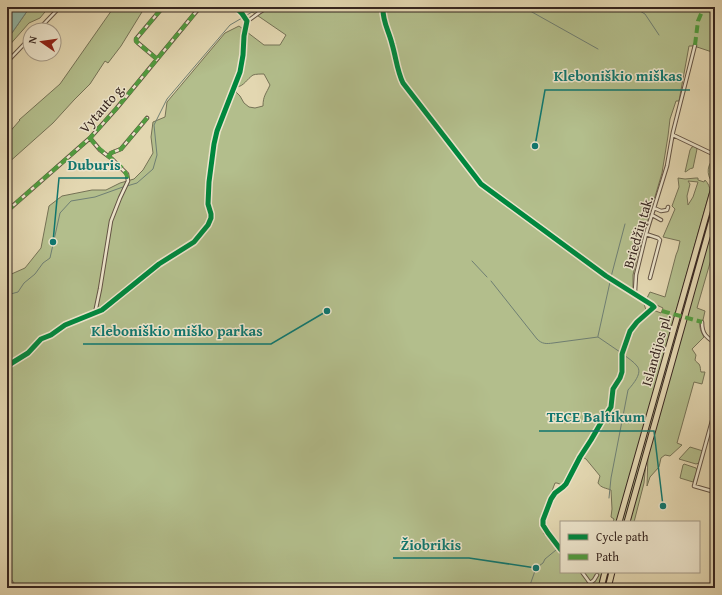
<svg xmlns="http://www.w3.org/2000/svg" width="722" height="595" viewBox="0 0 722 595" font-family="'Gentium Book Plus',serif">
	<rect width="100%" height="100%" fill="#e3d7b1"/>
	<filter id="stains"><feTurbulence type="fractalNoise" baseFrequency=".005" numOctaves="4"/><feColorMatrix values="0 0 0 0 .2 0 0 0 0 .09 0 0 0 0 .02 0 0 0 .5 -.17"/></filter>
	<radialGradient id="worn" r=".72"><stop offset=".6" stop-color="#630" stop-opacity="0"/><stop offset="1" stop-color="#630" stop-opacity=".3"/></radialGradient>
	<!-- green -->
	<path fill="#b3be8c" stroke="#757256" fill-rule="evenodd" d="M 30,7 L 49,7 L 40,18 L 29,23 L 7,48 L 7,40 Z
		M 114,7 L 145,7 L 121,46 L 108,63 L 105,61 L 90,84 L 74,100 L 53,123 L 7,164 L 7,135 L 20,120 L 19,120 L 60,84 Z
		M 245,7 L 715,7 L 715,53 L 694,46 L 689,46 L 679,101 L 676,101 L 670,119 L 668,136 L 662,173 L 638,254 L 633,275 L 633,290 L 635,297 L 644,304 L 646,310 C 649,312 650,312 653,310 L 661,313 L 663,308 L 646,300 L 650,292 L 665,297 L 676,255 L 678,250 L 680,241 L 663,237 L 675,209 L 672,206 L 679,187 L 678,178 L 685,179 L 696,178 L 698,178 L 698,180 L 704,182 L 705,180 C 708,183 710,187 710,191 L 617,522 L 613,522 L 614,519 L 611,517 L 612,509 L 611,490 C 606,488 601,488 598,483 L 600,476 L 586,459 L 579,455 L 565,482 L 562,485 L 557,483 L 555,483 L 541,520 L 541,524 L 544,534 L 561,553 L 561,572 L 602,572 L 598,588 L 11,588 L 14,583 L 7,573 L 7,276 L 25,268 L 41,248 L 49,206 L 62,196 L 92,190 L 106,190 L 120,183 L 134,179 L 143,170 L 153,153 L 151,137 L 153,122 L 165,117 L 167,102 L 225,33 L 239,26 L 264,45 L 280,45 L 286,35 ZM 264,74 L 270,85 C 266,94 263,96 263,106 L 255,108 L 249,107 L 244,103 L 240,96 L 236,92 L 237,87 C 244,86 247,79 253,75 C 256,74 260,74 264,74 ZM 688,181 L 698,182 L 693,197 L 688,205 L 687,196 L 690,184 Z
		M 695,146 L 697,149 L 693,168 C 689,168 687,172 685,172 L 690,150 L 692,147 Z
		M 715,158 L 715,172 L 712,182 C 706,174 707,164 715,158 Z
		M 715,190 L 715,202 L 625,522 L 621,522 Z
		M 715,218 L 715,256 L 712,256 L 697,308 L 705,311 L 703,320 L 700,321 C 699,327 701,332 704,337 L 692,349 L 696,355 L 695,360 C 696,362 698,363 699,364 C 701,367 700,370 701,372 L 705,372 L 702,384 L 694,382 L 677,443 L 682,445 L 670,456 L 665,455 L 661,458 L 659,467 L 650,477 L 647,486 L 648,454 Z
		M 690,447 L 703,451 L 699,463 L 696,464 L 679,459 Z
		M 646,462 L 644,483 L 634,522 L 629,522 Z
		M 684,464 L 696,468 L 697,471 L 693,482 L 680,478 L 683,465 Z"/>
	<!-- water -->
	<path fill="#95baaa" stroke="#6f7f73" d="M 7,7 L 30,7 L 7,40 Z"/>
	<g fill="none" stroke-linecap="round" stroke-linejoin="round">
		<!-- stream -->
		<path stroke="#6f7f73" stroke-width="1" d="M 523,7 L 598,49
			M 633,7 L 645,14 L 659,35
			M 245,16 L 261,7
			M 127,186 L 137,183 L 153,169 L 157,155 L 154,125 L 167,99 L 230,25 L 242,18
			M 472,261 L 487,277
			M 611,277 L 625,224
			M 491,281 L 537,339 C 542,344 546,344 553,343 L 598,337
			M 7,295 L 18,292 L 24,283 L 35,274 L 43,263 L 50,258 L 60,213 L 71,201 L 95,197 L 123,187
			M 598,336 L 610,282
			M 598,337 L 620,352
			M 609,498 L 611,478 L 628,390 C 633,384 643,373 637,366 C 634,362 628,358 624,355
			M 529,588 L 536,568 L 543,563 L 545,559 L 556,550"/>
		<!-- street casing -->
		<g stroke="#625244" stroke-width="4.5">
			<path id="street" d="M 247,21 C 255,17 261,9 270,7
				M 38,30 L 60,7
				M 157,59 L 138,43 L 136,41 L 136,39 L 163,7
				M 7,62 L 30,38
				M 673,135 L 715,155
				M 90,138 L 100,150 L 112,159 L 127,174 L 128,181 L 120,198 L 111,221 L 100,289 L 95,313
				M 109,156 L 111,153 L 121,149 L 147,118
				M 654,208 L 661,211 L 667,210 L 668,207
				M 7,211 L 90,138 L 116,109 L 200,7
				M 652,215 L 661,220
				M 646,234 L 658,238 L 660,240 L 650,278
				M 702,322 C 702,334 706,337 715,343
				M 7,366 L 28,353 L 41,339 L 51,335 L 65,325 L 102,310 L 159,264 L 194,242 L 208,225 L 211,218 L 211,214 L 208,204 L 209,182 L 214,144 L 217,131 L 240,72 L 243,55 L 244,36 L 247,21 C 243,16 241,9 234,8 C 230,8 228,9 224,7
				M 715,410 L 694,486 L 715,492
				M 561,550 L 548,533 L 543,525 L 543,520 L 551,499 L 555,493 L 563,487 L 566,484 L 580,457 L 591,440 L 602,421 L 611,407 L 613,389 L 620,378 L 622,372 L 622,354 L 630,331 L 637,322 L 654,307 L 652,305 L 634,294 L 635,291 L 636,275 L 646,234 L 667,166 L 673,132 L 690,65 L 695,45
				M 582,572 L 590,583
				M 584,588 L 594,580 L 597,575"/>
		</g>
		<!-- highway casing -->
		<g stroke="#372620" stroke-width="7">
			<path id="highway" d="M 619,522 L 715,184
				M 627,522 L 715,209
				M 601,588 L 605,572
				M 608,588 L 612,572"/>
		</g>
		<!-- street -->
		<use href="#street" stroke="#ede5cc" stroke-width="2.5"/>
		<!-- highway -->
		<use href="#highway" stroke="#e3d7b1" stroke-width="5"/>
		<!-- quiet -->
		<path stroke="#519c3f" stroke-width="4" stroke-dasharray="8 4" stroke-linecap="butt" d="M 695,45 L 698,21 L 704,7
			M 157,59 L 138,43 L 136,41 L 136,39 L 163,7
			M 90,138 C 93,142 97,147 101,150 C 110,159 127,167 128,181
			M 109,156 L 111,153 L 121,149 L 147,118
			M 7,211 L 90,138 L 116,109 L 200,7
			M 662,311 L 702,322"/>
		<!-- cycleway casing -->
		<g stroke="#ede5cc" stroke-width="8">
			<path id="cycleway" d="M 383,7 C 382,21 389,31 392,44 C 396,57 397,71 403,83 L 481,184 L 606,276 L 652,305 L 654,307 L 637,322 L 630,331 L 622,354 L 622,372 L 620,378 L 613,389 L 611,407 L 602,421 L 591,440 L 580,457 L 566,484 L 563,487 L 555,493 L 551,499 L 543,520 L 543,525 L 548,533 L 561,550
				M 7,366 L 28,353 L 41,339 L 51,335 L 65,325 L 102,310 L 159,264 L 194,242 L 208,225 L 211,218 L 211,214 L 208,204 L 209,182 L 214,144 L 217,131 L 240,72 L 243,55 L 244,36 L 247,21 C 243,16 241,9 234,8 C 230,8 228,9 224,7"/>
		</g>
		<!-- cycleway -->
		<use href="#cycleway" stroke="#00873e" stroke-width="5"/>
	</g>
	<g text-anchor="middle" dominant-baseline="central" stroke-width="3" stroke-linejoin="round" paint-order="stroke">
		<!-- street labels -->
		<g font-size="14" fill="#372620" stroke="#ede5cc">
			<text transform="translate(102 108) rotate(-49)">Vytauto g.</text>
			<text transform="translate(638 232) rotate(-74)">Briedžių tak.</text>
			<text transform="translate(656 350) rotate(-74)">Islandijos pl.</text>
		</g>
	</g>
	<!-- callouts -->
	<path fill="none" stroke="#0f766e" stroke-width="1.5" d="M535 146L545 90H690M53 242L59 178H128M327 311L271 344H83M663 506L654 431H539M536 568L469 558H393"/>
	<g fill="#0f766e" stroke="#ede5cc" stroke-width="1.5">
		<circle cx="535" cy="146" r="4"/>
		<circle cx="53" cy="242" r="4"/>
		<circle cx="327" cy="311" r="4"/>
		<circle cx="663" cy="506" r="4"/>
		<circle cx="536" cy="568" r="4"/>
	</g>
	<g font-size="15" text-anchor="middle" font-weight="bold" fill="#0f766e" stroke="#ede5cc" stroke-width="3" stroke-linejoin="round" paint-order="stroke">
		<text x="618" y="81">Kleboniškio miškas</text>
		<text x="94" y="170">Duburis</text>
		<text x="177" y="336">Kleboniškio miško parkas</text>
		<text x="596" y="422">TECE Baltikum</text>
		<text x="431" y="550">Žiobrikis</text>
	</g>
	<!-- margin -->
	<rect width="722" height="595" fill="none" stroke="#e3d7b1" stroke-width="24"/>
	<rect x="8" y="8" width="706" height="579" fill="none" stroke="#372620" stroke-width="2"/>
	<rect x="12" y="12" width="698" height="571" fill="none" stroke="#372620"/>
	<!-- legend -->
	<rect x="560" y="521" width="140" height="52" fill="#ede5cc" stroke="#a49987"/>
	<rect x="568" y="534" width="20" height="6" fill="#00873e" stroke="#a49987"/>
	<text x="596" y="541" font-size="12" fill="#372620">Cycle path</text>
	<rect x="568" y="554" width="20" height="6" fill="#519c3f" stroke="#a49987"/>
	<text x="596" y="561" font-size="12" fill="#372620">Path</text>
	<!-- north arrow -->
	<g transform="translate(42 42) rotate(283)"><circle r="19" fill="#ede5cc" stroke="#a49987"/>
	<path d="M0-3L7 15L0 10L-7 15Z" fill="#8f2418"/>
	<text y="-6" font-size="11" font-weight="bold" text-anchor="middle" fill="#372620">N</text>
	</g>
	<rect width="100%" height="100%" filter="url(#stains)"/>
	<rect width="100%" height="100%" fill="url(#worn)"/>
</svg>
